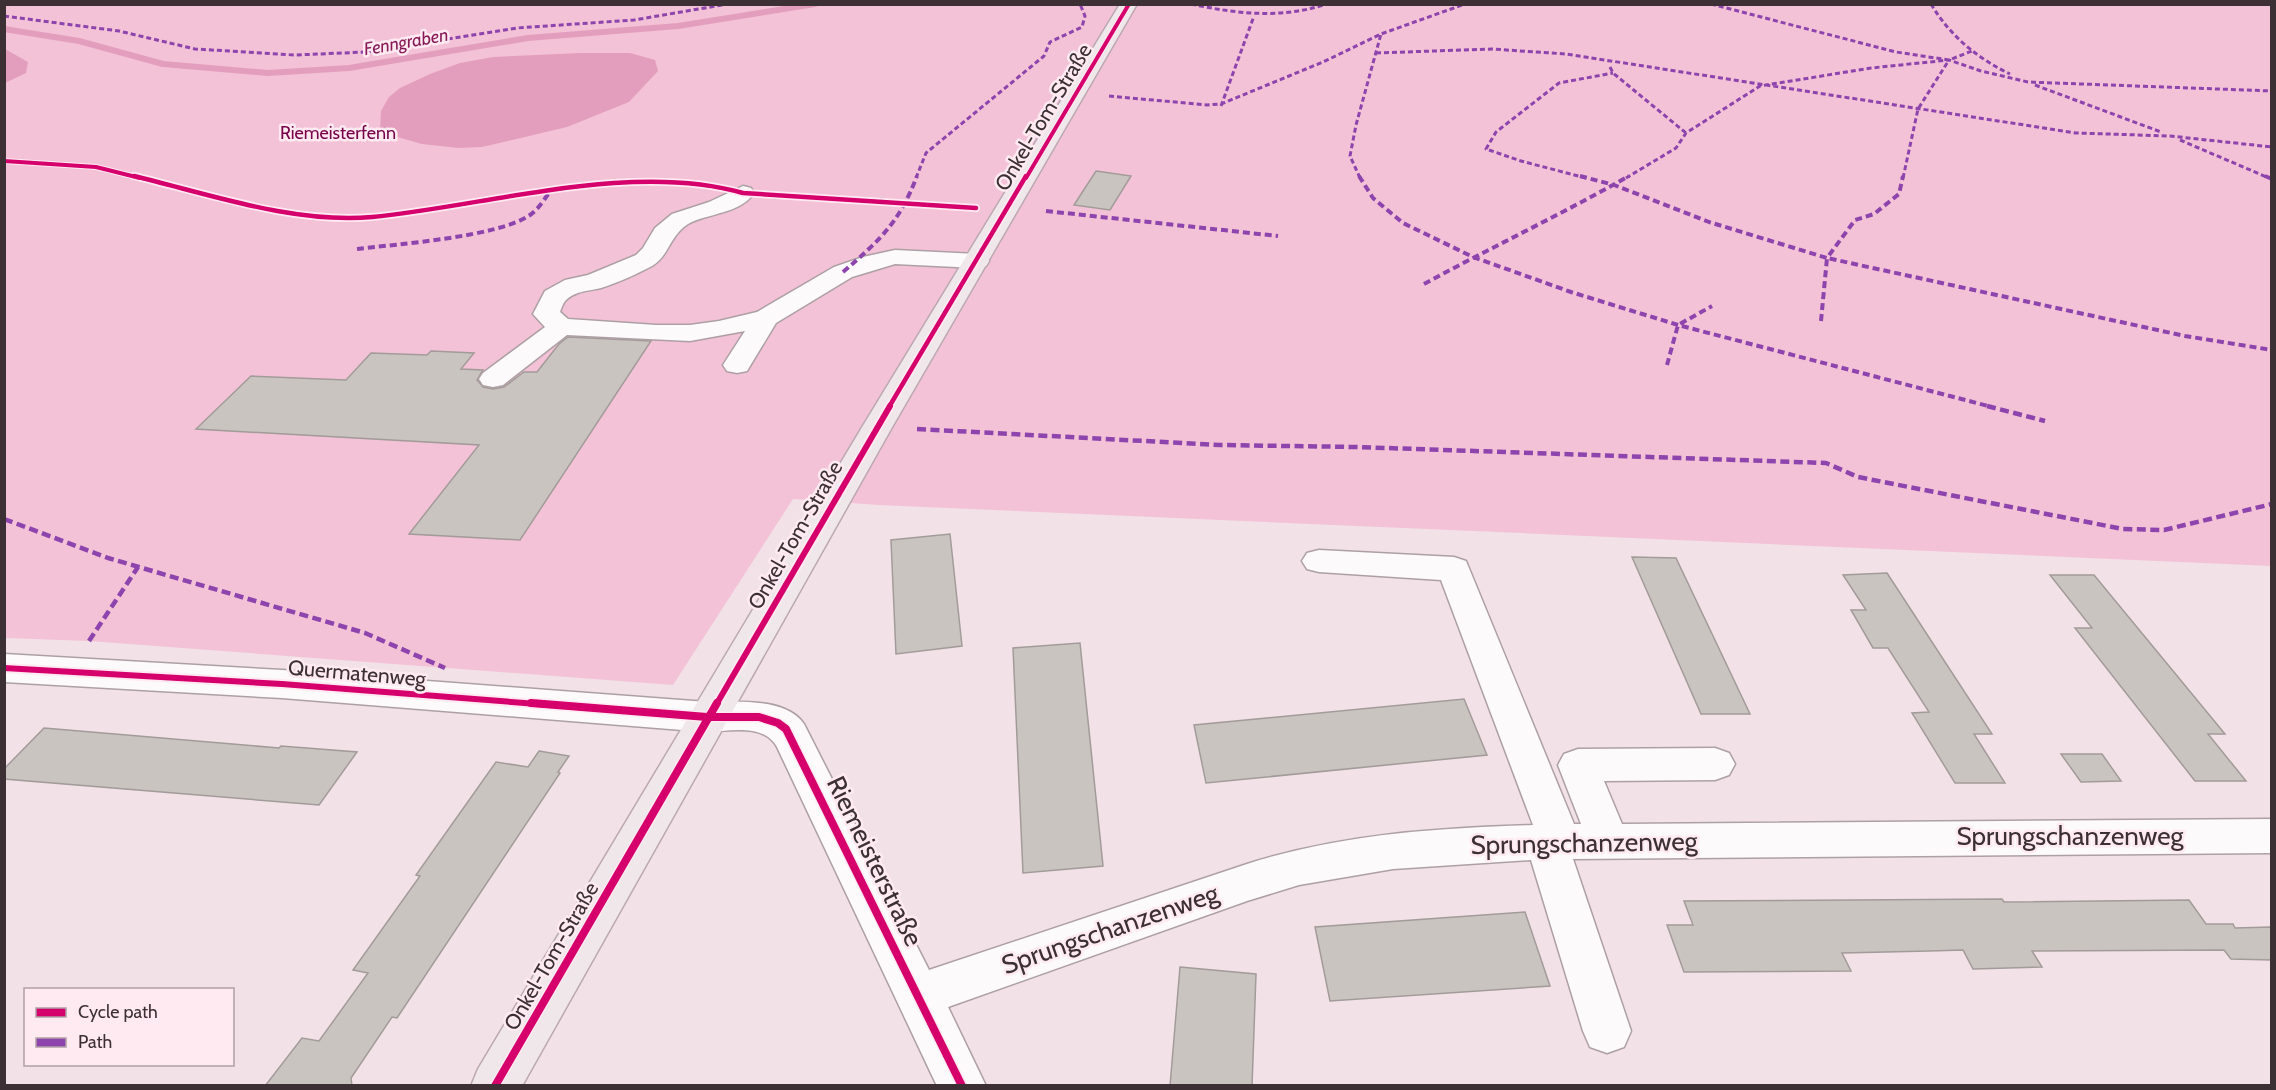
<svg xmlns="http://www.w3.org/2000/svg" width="2276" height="1090" viewBox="0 0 2276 1090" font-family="Cabin,sans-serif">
	<rect width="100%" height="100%" fill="#f2e1e7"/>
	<!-- green -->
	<path fill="#f3c2d6" d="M 5,5 L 2271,5 L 2271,566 L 879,505 L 793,499 L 673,685 L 89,641 L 5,638 Z"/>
	<!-- water -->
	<path fill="#e49ebd" d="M 5,49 L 28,62 L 26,73 L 5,83 Z
		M 580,53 L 630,53 L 655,60 L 658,71 L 629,102 L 567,127 L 482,147 L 458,148 L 422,144 L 380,132 L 381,111 L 389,97 L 400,88 L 430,74 L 460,63 L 493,57 Z"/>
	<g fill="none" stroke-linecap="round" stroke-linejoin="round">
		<!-- stream -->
		<path stroke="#e49ebd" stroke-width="6" d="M 4,29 L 79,41 L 163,64 L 268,73 L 349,68 L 528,38 L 678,26 L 815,4"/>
	</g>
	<!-- building -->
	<path fill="#cac4c1" stroke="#a29b99" stroke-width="1.5" d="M 1096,171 L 1131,176 L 1110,210 L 1074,205 Z
		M 568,337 L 651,341 L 520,540 L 409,534 L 479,445 L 196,429 L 251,376 L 346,380 L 371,353 L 427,355 L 431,351 L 474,353 L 461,369 L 483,370 L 477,380 L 483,387 L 493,389 L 504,387 L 524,372 L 537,372 L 559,344 Z
		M 950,534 L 962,646 L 896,654 L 891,540 Z
		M 1632,557 L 1676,558 L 1750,714 L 1701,714 Z
		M 1887,573 L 1992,734 L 1974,734 L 2005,783 L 1955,783 L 1912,713 L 1929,712 L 1888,648 L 1873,648 L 1851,610 L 1866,610 L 1843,575 Z
		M 2050,575 L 2094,575 L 2225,734 L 2208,734 L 2246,781 L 2195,781 L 2075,628 L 2092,628 Z
		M 1080,643 L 1103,866 L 1023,873 L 1013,648 Z
		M 1464,699 L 1487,755 L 1206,783 L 1194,725 Z
		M 44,728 L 279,748 L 281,746 L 357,752 L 319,805 L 4,779 L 4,769 Z
		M 539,751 L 569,756 L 558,772 L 560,773 L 397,1018 L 392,1017 L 351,1078 L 352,1086 L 265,1086 L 302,1038 L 319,1041 L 368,973 L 353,970 L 420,876 L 416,875 L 496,762 L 528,767 Z
		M 2061,754 L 2102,754 L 2121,781 L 2081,782 Z
		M 2002,899 L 2004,902 L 2189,900 L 2206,924 L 2233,924 L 2235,928 L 2271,927 L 2271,960 L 2231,959 L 2224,950 L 2032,951 L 2042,967 L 1973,969 L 1963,950 L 1929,951 L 1842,953 L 1851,971 L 1684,972 L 1667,925 L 1693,925 L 1684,901 Z
		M 1525,912 L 1550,986 L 1330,1001 L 1315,927 Z
		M 1180,967 L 1256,974 L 1252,1086 L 1170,1086 Z"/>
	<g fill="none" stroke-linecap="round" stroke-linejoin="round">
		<!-- minor casing -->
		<g stroke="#ada0a4" stroke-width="3">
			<path id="minor" d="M 743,186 L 751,188 L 754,193 C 740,214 708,213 688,224 C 670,235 669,256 652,266 C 637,274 617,283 601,288 C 589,291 575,291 566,300 C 563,303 561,309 560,312 L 568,319 L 656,325 L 690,325 L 719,321 L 757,312 L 834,267 L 863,257 L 895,250 L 977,254 L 986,256 L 989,261 L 986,266 L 977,268 L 895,264 L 852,277 L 776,323 L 747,371 L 737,373 L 727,371 L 723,365 L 745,331 L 690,341 L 567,335 L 503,385 L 493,387 L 483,385 L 479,379 L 483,373 L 545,327 L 533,314 L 545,291 L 565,280 L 588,275 L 636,255 L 643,248 L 655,228 L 672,214 L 709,202 Z
				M 1319,550 L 1454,557 L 1466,561 L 1574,824 L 1581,824 L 1558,765 L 1564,754 L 1578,749 L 1715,748 L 1729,753 L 1735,764 L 1729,775 L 1715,780 L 1604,781 L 1622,824 L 2272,819 L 2272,853 L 1573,859 L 1631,1031 L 1624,1047 L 1607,1053 L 1590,1047 L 1583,1031 L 1531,860 L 1393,869 L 1299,885 L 1247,901 L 948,1007 L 986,1086 L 937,1086 L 777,747 C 764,723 729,731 707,732 L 282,698 L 4,682 L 4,654 L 282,670 L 707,702 C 735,702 786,697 804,724 L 929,970 L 1247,864 C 1340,834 1437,828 1533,825 L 1441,580 L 1319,572 L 1307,569 L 1302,561 L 1307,553 Z"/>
		</g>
		<!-- major casing -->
		<g stroke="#bca8b1" stroke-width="3">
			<path id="major" d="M 1120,4 L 1137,4 L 891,429 L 522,1086 L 471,1086 L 478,1069 L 861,429 Z"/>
		</g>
		<!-- minor -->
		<use href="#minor" fill="#fdfafb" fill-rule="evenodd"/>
		<!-- major -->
		<use href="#major" fill="#efe7ea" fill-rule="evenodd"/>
		<!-- quiet-far2 -->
		<path stroke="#8e44ad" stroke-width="3" stroke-dasharray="5 3" stroke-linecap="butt" d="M 1191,4 C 1238,14 1281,19 1327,4
			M 1528,4 L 1539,4
			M 1711,4 L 1896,52 L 1949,60 L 1972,51
			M 1931,4 C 1950,36 1977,58 2010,74
			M 4,16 L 119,31 L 195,49 L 295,55 L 366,52 L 517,28 L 634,20 L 728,4
			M 1376,53 L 1492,49 L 1566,54 L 2076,133 L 2170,136 L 2272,147
			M 1610,67 L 1613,73 L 1686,133
			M 2035,85 L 2161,132
			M 1109,96 L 1207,105 L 1221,104 L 1323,62 L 1381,34 L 1465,4
			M 1221,106 L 1254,16
			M 2180,140 L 2269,178
			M 916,178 L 926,153 L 1044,56 L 1050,42 L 1082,27 L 1085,16 L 1080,4
			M 1360,178 L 1350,156 L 1356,125 L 1381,34
			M 1586,178 L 1521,161 L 1486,149 L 1496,132 L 1559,83 L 1613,73
			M 1626,178 L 1676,148 L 1686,133 L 1760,86 L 1871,68 L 1949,60 L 1981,71 L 2028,82 L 2272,91
			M 1903,178 L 1918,109 L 1949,60"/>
		<!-- quiet-far1 -->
		<path stroke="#8e44ad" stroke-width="4" stroke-dasharray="7 4" stroke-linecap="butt" d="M 1359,176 L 1373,198 L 1403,223 L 1473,257 L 1571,292 L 1678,325 L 1992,407
			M 1580,176 L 1614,185 L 1709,222 L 1827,258 L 1855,220 L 1874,214 L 1899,194 L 1903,176
			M 2265,176 L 2272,179
			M 1046,211 L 1278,236
			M 357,249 C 398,244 498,237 530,215 C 539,209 545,198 551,190
			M 843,272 C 880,240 899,223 917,176
			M 1424,284 C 1492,247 1562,214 1629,176
			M 1821,321 L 1827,258 L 2185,336 L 2272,350
			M 1667,365 L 1678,325 L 1712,306"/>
		<!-- quiet -->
		<path stroke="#8e44ad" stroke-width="4.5" stroke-dasharray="9 4.5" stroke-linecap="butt" d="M 1987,406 L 2045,421
			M 917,429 L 1220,445 L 1357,447 L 1826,463 L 1858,477 L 2123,529 L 2164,530 L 2272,504
			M 4,519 L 108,558 L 365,633 L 445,668
			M 89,641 L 138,567"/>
		<!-- cycleway-far3 casing -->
		<g stroke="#ffeaf2" stroke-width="6">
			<path id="cycleway-far3" d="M 4,161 L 96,167 L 140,178
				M 1026,178 L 1129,4"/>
		</g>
		<!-- cycleway-far2 casing -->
		<g stroke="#ffeaf2" stroke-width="8">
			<path id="cycleway-far2" d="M 134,176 C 209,194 294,224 372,217 C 487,206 630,161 743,193 L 976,208
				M 889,407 L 1026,176"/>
		</g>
		<!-- cycleway-far1 casing -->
		<g stroke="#ffeaf2" stroke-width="10">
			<path id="cycleway-far1" d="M 4,668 L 282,684 L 550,705
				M 716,705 L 890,406"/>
		</g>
		<!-- cycleway casing -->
		<g stroke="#ffeaf2" stroke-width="11">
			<path id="cycleway" d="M 531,703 L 707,717 L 759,717 L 778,723 L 786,729 L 962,1086
				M 495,1086 L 717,703"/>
		</g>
		<!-- cycleway-far3 -->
		<use href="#cycleway-far3" stroke="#d6006c" stroke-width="4"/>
		<!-- cycleway-far2 -->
		<use href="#cycleway-far2" stroke="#d6006c" stroke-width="4.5"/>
		<!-- cycleway-far1 -->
		<use href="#cycleway-far1" stroke="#d6006c" stroke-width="6"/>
		<!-- cycleway -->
		<use href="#cycleway" stroke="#d6006c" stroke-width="8"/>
	</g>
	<g text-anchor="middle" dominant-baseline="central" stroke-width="5" stroke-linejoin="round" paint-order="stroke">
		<!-- far-water labels -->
		<g font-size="18" font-style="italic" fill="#871a56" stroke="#ffeaf2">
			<text transform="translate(406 42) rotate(-10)">Fenngraben</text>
		</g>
		<!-- far-park labels -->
		<g font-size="18" fill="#770148" stroke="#ffeaf2">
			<text x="338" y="133">Riemeisterfenn</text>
		</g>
		<!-- street labels -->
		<g font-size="21" fill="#3c3035" stroke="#ffeaf2">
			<text transform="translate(1043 117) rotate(-59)">Onkel-Tom-Straße</text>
			<text transform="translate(795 535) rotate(-60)">Onkel-Tom-Straße</text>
			<text transform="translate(357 673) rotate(5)">Quermatenweg</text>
			<text transform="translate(551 956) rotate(-60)">Onkel-Tom-Straße</text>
		</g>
		<!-- near-street labels -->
		<g font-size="26" fill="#3c3035" stroke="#ffeaf2">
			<text x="2070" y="836">Sprungschanzenweg</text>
			<text transform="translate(1584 843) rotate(-1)">Sprungschanzenweg</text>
			<text transform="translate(875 861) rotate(64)">Riemeisterstraße</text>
			<text transform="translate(1110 929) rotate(-19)">Sprungschanzenweg</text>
		</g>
	</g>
	<!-- border -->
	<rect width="2276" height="1090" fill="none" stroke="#3c3035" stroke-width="12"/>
	<!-- legend -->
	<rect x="24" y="988" width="210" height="78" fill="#ffeaf2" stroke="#b1a0a6" stroke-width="1.5"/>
	<rect x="36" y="1008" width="30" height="9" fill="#d6006c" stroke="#b1a0a6" stroke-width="1.5"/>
	<text x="78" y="1018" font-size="18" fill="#3c3035">Cycle path</text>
	<rect x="36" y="1038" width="30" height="9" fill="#8e44ad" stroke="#b1a0a6" stroke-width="1.5"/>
	<text x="78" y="1048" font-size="18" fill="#3c3035">Path</text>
</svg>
